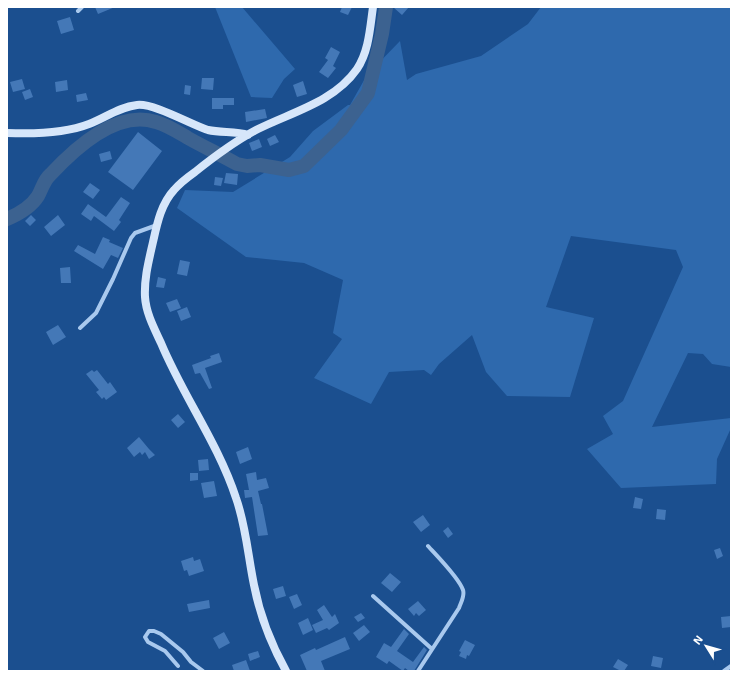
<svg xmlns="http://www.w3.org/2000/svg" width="738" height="678" viewBox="0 0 738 678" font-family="'Exo 2',sans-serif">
	<rect width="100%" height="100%" fill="#1b4f8f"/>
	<!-- green -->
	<path fill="#2e69ad" d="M 215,7 L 242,7 L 295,69 L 284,79 L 272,98 L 251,97 Z
		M 541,7 L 731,7 L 731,367 L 712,364 L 703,354 L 688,353 L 652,427 L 731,418 L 731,428 L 717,459 L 716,484 L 621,488 L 587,449 L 613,434 L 603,416 L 623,401 L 683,267 L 676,250 L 571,236 L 546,307 L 594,318 L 570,397 L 507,396 L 486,372 L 472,335 L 439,364 L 431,375 L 424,370 L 389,372 L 371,404 L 314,378 L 342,339 L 333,333 L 343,280 L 304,263 L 246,257 L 177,208 L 185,190 L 233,192 L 290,157 L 313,131 L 348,105 L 350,105 L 367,75 L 400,41 L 407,80 L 416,74 L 481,56 L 528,24 Z"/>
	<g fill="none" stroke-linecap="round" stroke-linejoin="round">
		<!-- river -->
		<path stroke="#3c6290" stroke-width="14" d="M 7,219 C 19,214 31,207 38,196 C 42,189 44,180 50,175 C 74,149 117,109 156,122 C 167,125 178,132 188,138 C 204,147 221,155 237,164 L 247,166 L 260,165 L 289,170 L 304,166 L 341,130 L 368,93 L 382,34 L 386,7"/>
	</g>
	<!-- building -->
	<path fill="#4478b7" d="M 95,7 L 115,7 L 98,14 Z
		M 342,7 L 352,7 L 348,15 L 340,12 Z
		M 393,7 L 409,7 L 402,15 Z
		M 70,17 L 74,30 L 61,34 L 57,21 Z
		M 331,47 L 340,52 L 333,66 L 336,68 L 328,78 L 319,72 L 328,60 L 325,58 Z
		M 202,78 L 214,78 L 213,90 L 201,89 Z
		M 22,79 L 25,89 L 13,92 L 10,82 Z
		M 67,80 L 68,90 L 56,92 L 55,82 Z
		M 303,81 L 307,94 L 297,97 L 293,85 Z
		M 185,85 L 191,86 L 190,95 L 184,94 Z
		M 30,89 L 33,97 L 25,100 L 22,92 Z
		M 86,93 L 88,100 L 77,102 L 76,95 Z
		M 212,98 L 234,98 L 234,105 L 223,105 L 223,109 L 212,109 Z
		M 265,109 L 267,118 L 246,122 L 245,112 Z
		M 138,132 L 162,151 L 133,190 L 108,172 Z
		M 275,135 L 279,142 L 270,146 L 267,139 Z
		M 259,139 L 262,147 L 252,151 L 249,143 Z
		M 110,151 L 112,159 L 101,162 L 99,154 Z
		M 226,173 L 238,174 L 237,185 L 224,183 Z
		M 215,177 L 223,178 L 221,186 L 214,185 Z
		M 90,183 L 100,190 L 93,199 L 83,192 Z
		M 121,197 L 130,203 L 119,220 L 121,222 L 114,231 L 94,216 L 91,221 L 81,214 L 88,204 L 106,217 Z
		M 31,215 L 36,220 L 30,226 L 25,221 Z
		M 58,215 L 65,225 L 51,236 L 44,227 Z
		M 103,237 L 110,240 L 109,242 L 123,248 L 118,258 L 111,255 L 103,269 L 74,251 L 78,245 L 95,254 Z
		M 180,260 L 190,262 L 187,276 L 177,274 Z
		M 70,267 L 71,283 L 61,283 L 60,268 Z
		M 158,277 L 166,279 L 164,288 L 156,287 Z
		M 177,299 L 181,308 L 170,312 L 166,303 Z
		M 187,307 L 191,317 L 181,321 L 177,311 Z
		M 58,325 L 66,337 L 53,345 L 46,332 Z
		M 219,353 L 222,362 L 205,368 L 212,388 L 209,389 L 200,373 L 195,374 L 192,365 L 211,358 L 210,356 Z
		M 92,370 L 94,372 L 97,370 L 108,384 L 110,382 L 117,392 L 106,400 L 104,397 L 102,399 L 96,392 L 99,390 L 86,374 Z
		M 178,414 L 185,422 L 178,428 L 171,420 Z
		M 139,437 L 149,449 L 155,455 L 149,459 L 145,452 L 142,455 L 140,452 L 134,457 L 127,448 Z
		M 248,447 L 252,459 L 240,464 L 236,452 Z
		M 208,459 L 209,470 L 199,471 L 198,460 Z
		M 256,472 L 257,480 L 266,478 L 269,488 L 258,491 L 261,504 L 262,504 L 268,535 L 258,536 L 252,497 L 245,498 L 244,490 L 249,490 L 246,474 Z
		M 190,473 L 198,473 L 198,480 L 190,481 Z
		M 214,481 L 217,496 L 204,498 L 201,483 Z
		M 635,497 L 643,499 L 641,509 L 633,508 Z
		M 657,509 L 666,510 L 665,520 L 656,519 Z
		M 423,515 L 430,525 L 421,532 L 413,522 Z
		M 448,527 L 453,534 L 448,538 L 443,531 Z
		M 720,548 L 723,556 L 717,559 L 714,550 Z
		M 193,557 L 194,561 L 200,559 L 204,571 L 189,576 L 187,570 L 184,571 L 181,561 Z
		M 390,573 L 401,582 L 392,592 L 381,583 Z
		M 283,586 L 286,596 L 276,599 L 273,589 Z
		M 297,594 L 302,605 L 294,609 L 289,597 Z
		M 209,600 L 210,608 L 189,612 L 187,604 Z
		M 418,601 L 426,610 L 419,616 L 416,613 L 414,616 L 408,609 Z
		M 324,605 L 332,617 L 335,614 L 339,623 L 329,630 L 327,628 L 316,633 L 312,625 L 323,620 L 317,610 Z
		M 361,613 L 365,618 L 358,622 L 354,617 Z
		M 731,616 L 731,627 L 722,628 L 721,617 Z
		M 308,618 L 313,630 L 303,635 L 298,623 Z
		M 364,625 L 370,632 L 359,641 L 353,633 Z
		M 404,629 L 409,634 L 397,651 L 413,662 L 424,647 L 427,650 L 414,671 L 409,671 L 405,668 L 403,671 L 389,661 L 387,664 L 376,657 L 384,643 L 391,647 Z
		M 224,632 L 230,643 L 219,649 L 213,638 Z
		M 345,637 L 350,649 L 321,661 L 325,671 L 307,671 L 300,655 L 315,648 L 316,650 Z
		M 465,640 L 475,645 L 469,656 L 467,655 L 466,659 L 459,656 L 461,652 L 459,651 Z
		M 258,651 L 260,657 L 250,661 L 248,654 Z
		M 653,656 L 663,658 L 661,668 L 651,666 Z
		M 618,659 L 628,665 L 624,671 L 621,671 L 613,667 Z
		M 246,660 L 250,671 L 234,671 L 232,665 Z"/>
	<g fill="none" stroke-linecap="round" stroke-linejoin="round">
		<!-- minor -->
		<path stroke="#a9c9ee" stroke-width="4" d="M 78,11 L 82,7
			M 80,328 L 96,313 L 113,279 L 131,238 L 135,233 L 157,225
			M 373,596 L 432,649
			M 178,666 L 165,651 L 148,642 L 145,637 L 149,631 L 154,631 L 161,634 L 183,652 L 191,662 L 203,671
			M 418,671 L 459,608 C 461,602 465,596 463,590 C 459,578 437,556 428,546
			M 724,671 L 731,666"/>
		<!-- secondary -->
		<path stroke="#d6e6fa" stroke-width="8" d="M 7,133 C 31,134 66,133 89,124 C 105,118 119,107 137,105 C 154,103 190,124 208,130 C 221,133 236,131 248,135
			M 286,671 C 271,644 260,616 254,585 C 248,556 246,526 236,498 C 218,443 183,396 161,343 C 154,328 146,313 145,297 C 144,278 149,260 153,242 C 157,224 161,204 174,190 C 180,183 188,177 195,172 C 215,156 235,141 258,129 C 292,112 334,102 357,69 C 369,51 370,28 373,7"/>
	</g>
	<!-- border -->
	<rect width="738" height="678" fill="none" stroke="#ffffff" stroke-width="16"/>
	<!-- north arrow -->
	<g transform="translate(706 646) rotate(307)" stroke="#1b4f8f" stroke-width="3" paint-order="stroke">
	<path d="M0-3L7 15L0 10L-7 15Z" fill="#ffffff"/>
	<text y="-6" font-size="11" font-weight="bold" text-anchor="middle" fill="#ffffff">N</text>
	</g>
</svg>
